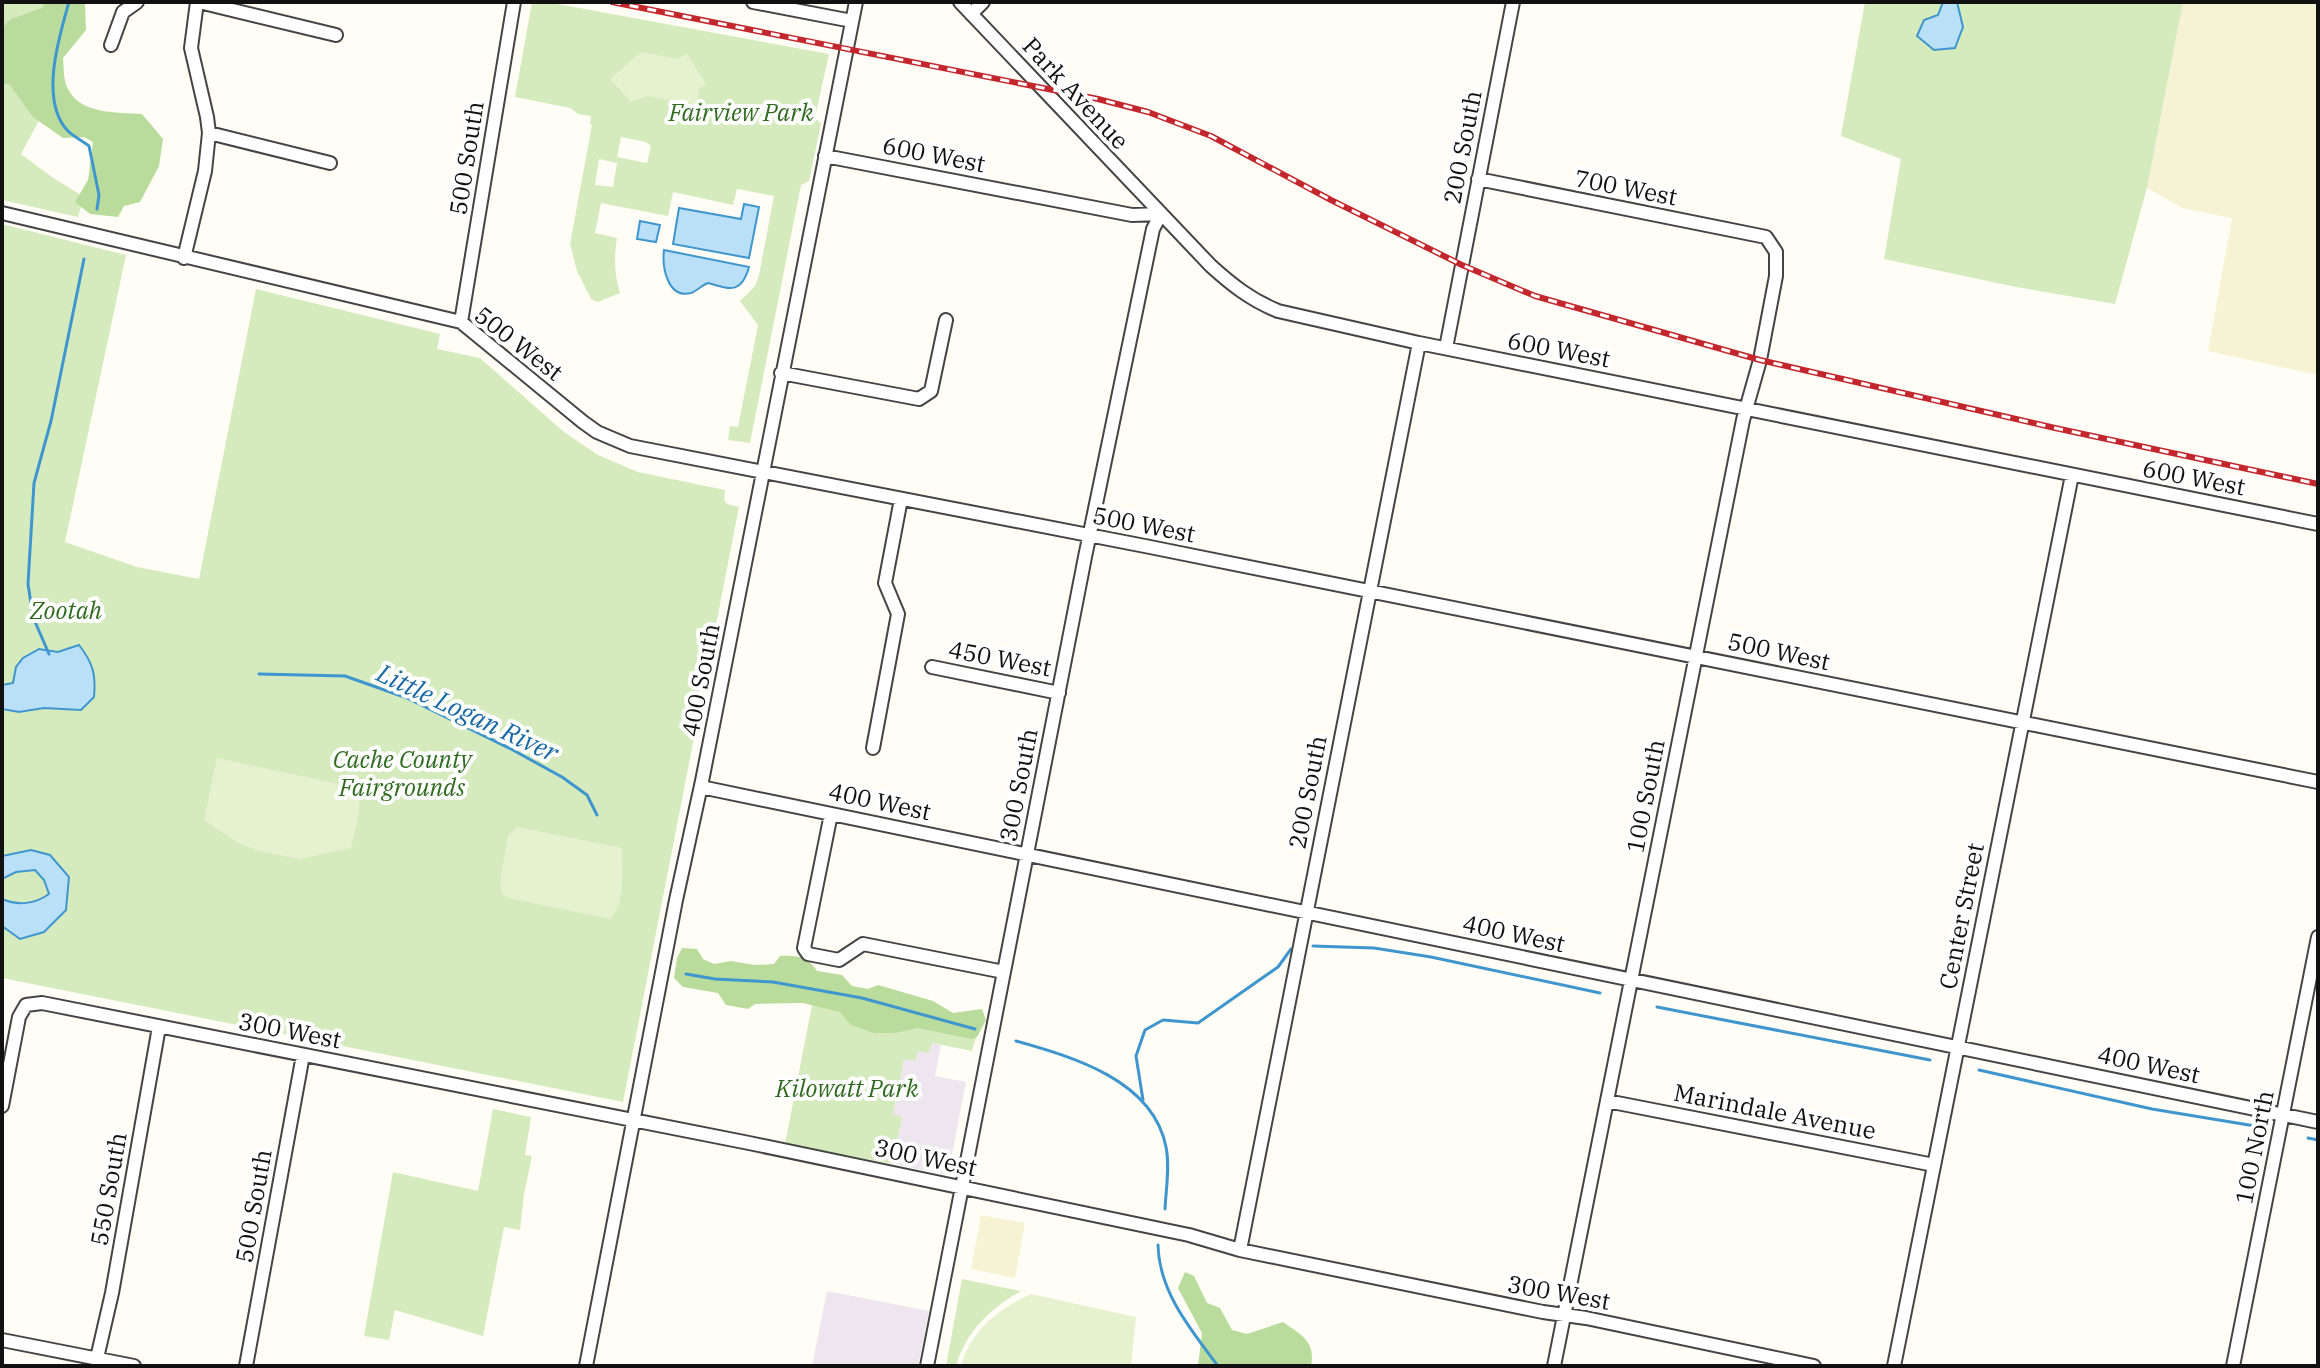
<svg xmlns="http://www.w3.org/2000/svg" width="2320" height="1368" viewBox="0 0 2320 1368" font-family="'IBM Plex Serif',serif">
	<rect width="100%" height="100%" fill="#fffdf5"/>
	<!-- industrial -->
	<path fill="#eee6ef" d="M 931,1043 L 941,1045 L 935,1076 L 966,1082 L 948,1175 L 893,1164 L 902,1117 L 893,1115 L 904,1059 Z
		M 827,1291 L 929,1311 L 918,1366 L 812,1366 Z"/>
	<!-- farmland -->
	<path fill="#f6f3d4" d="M 2183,2 L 2318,2 L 2318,375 L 2208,351 L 2232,218 L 2182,208 L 2147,188 Z
		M 981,1215 L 1025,1223 L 1015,1278 L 971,1269 Z"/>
	<!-- green -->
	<path fill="#d5ebbd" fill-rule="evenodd" d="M 2,2 L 54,2 L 43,113 L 21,154 L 52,177 L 84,197 L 78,217 L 2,200 Z
		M 532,2 L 547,2 L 829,54 L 815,117 L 821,124 L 809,181 L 801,185 L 750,443 L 728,440 L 730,426 L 738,427 L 758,325 L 740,301 L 755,286 L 759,275 L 774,196 L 737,189 L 733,205 L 673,192 L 668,216 L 601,203 L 595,233 L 617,238 C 614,258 614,273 620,293 L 598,302 L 591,299 L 577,271 L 570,244 L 592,125 L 590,124 L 591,116 L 578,114 L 570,108 L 515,97 ZM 621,137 L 646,142 L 651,146 L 647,163 L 617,157 ZM 599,159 L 617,163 L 613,187 L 595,185 Z
		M 1865,2 L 2183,2 L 2147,188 L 2115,304 L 2016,287 L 1884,259 L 1901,159 L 1841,136 Z
		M 2,224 L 126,255 L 65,542 L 137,567 L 199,579 L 256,289 L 440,334 L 437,349 L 480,358 L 564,432 L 598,455 L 638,472 L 725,490 L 724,500 L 727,504 L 739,507 L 623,1102 L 2,978 Z
		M 813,1000 L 977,1034 L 972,1051 L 932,1043 L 929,1053 L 918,1051 L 915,1061 L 904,1059 L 893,1114 L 902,1117 L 893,1164 L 785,1144 Z
		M 493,1109 L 531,1117 L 525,1155 L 532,1156 L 524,1194 L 520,1230 L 504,1227 L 483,1336 L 395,1310 L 389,1340 L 364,1336 L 393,1172 L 478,1191 Z
		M 962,1279 L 1021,1291 C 991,1308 966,1331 956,1366 L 946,1366 Z"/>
	<!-- forest -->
	<path fill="#b9dc9c" d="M 45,2 L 85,2 L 86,30 L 63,58 C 64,67 63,81 68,89 C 81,115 117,112 142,114 L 163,139 L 159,166 L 140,202 L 124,206 L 118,217 L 90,214 L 75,202 L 88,180 L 93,142 L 84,137 L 63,138 L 33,117 L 9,84 L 2,84 L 2,28 L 11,19 L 42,8 Z
		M 682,948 L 697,949 L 703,959 L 714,964 L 731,961 L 755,965 L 774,964 L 780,956 C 797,955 807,956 817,971 L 842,975 L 852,986 L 868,989 L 878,985 L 933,1001 L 953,1013 L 982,1009 L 986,1020 L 977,1037 L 972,1039 L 918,1028 L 895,1033 L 874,1033 L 851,1025 L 840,1012 L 803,1003 L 755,1004 L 748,1009 L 726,1005 L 718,993 L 683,987 L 674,978 L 677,958 Z
		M 1185,1272 L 1194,1276 L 1207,1303 L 1220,1308 L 1232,1330 L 1247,1334 L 1283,1322 C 1301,1335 1316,1341 1311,1366 L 1198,1366 L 1202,1333 L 1178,1288 Z"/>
	<!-- pitch -->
	<path fill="#e6f2cf" d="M 641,52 L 677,59 L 687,54 L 706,84 L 699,89 L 697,102 L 693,105 L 648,96 L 631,102 L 610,79 Z
		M 217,758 L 353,787 C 367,802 354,829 351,848 L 300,859 L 259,851 L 238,843 L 207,822 L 204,820 Z
		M 517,827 L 622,848 C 621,869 626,904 610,919 L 513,899 L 503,895 L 500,882 L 508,836 Z
		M 1031,1294 L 1136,1317 L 1131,1366 L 961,1366 C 970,1331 1000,1308 1031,1294 Z"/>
	<!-- water -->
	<path fill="#b9e0f7" stroke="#3f96cf" stroke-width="2" d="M 1943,2 L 1957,2 L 1963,27 L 1955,48 L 1934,50 L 1917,36 L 1924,20 L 1938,15 Z
		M 744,204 L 759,207 L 749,258 L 673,244 L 679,208 L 741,219 Z
		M 640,221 L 660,225 L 656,242 L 637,239 Z
		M 664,250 L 749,267 C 741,295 729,289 708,283 C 702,285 697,291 691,293 C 667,299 662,266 664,250 Z
		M 79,645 C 93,663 96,674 94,697 L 81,710 L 44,708 L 19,712 L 2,709 L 2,685 L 13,683 L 16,667 L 23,658 L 39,649 L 58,652 Z
		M 31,850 L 50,855 L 69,877 L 66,910 L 44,932 L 20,939 L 2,926 L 2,899 C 18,906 35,904 49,894 L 44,880 L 35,870 L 16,872 L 2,879 L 2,856 Z"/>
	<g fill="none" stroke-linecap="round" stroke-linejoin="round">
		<!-- stream -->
		<path stroke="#3f96cf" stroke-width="3" d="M 69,2 C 59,37 39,101 68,131 C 74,137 83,141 89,146 L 99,195 L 97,209
			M 49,654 L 33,617 L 28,584 L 34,483 L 51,421 L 84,259
			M 259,674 L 345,676 L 407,698 L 511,749 L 562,777 L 587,795 L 597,815
			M 1313,946 L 1374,948 L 1431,957 L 1600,993
			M 686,974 L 715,979 L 773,982 L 862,998 L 975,1029
			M 1657,1007 L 1930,1060
			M 1016,1041 C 1073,1057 1153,1080 1166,1147 C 1170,1166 1166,1189 1165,1209
			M 1979,1070 L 2152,1109 L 2255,1126
			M 1143,1100 L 1136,1056 L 1145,1030 L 1163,1020 L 1198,1023 L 1278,967 L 1291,949
			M 2308,1138 L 2318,1140
			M 1158,1245 C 1159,1292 1191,1330 1218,1366"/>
		<!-- minor casing -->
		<g stroke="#444" stroke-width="16">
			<path id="minor" d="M 199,2 L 336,35
				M 753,2 L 852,21
				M 960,2 L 1211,266 C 1232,285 1251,300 1278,311 L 1419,343 L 2318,524
				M 971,14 L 983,2
				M 111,45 L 123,12 L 137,2
				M 209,133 L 330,163
				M 825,156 L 1132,215 L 1161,214
				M 1478,179 L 1766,237 L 1776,252 L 1776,276 L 1760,360 L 1743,420 L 1554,1366
				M 2,213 L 461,322 L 583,422 L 597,432 L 630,446 L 1150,547 L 2318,782
				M 184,258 L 205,171 L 209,133 L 207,117 L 191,48 L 197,2
				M 461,322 L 514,2
				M 1446,348 L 1513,2
				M 781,373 L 919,399 L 931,391 L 946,320
				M 932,667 L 1059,693
				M 873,748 L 898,614 L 885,583 L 901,499
				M 701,787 L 2318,1122
				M 831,814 L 804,948 L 808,954 L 839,960 L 863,944 L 1004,972
				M 1607,1101 L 1934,1165
				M 2,1106 L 19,1017 L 26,1005 L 42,1003 L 749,1143 L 1189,1235 L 1240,1250 L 1543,1312 L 1586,1318 L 1814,1366
				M 1240,1250 L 1419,343
				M 2,1340 L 134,1366
				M 97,1358 L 112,1293 L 159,1027
				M 246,1366 L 303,1055
				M 586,1366 L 676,900 L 702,781 L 856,2
				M 927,1366 L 1085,557 L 1153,229 L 1161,214
				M 1894,1366 L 2072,475
				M 2233,1366 L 2318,937"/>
		</g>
		<!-- minor -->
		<use href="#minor" stroke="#fff" stroke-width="12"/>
		<!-- rail casing -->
		<g stroke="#c4262e" stroke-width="6">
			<path id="rail" d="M 612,2 L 1098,99 L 1148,112 L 1211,136 L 1331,200 L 1462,265 L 1535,296 L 1760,360 L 2055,428 L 2318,484"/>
		</g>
		<!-- rail -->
		<use href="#rail" stroke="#fff" stroke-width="3" stroke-dasharray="9" stroke-linecap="butt"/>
	</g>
	<g text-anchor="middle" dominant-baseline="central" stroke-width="8" stroke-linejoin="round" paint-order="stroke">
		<!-- street labels -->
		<g font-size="24" fill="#111" stroke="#fff">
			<text transform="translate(1076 93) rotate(47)">Park Avenue</text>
			<text transform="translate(1462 147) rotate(-79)">200 South</text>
			<text transform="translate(934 154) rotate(11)">600 West</text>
			<text transform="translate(466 158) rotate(-81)">500 South</text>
			<text transform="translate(1626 187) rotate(11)">700 West</text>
			<text transform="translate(519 343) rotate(38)">500 West</text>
			<text transform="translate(1559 349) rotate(11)">600 West</text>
			<text transform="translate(2194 477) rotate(11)">600 West</text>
			<text transform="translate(1144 524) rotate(11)">500 West</text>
			<text transform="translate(1779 651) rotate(12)">500 West</text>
			<text transform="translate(1000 658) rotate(11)">450 West</text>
			<text transform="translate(700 680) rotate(-79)">400 South</text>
			<text transform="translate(1018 785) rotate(-79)">300 South</text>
			<text transform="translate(1307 792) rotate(-79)">200 South</text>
			<text transform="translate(1645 796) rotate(-79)">100 South</text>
			<text transform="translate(880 801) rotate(12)">400 West</text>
			<text transform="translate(1961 916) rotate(-79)">Center Street</text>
			<text transform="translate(1514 933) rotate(12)">400 West</text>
			<text transform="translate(290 1030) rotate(11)">300 West</text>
			<text transform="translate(2149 1064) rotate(12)">400 West</text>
			<text transform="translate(1775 1111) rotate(11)">Marindale Avenue</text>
			<text transform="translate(2254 1147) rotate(-79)">100 North</text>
			<text transform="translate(926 1157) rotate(12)">300 West</text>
			<text transform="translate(108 1189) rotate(-80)">550 South</text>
			<text transform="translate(253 1206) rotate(-80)">500 South</text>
			<text transform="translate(1559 1292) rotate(10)">300 West</text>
		</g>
		<!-- park labels -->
		<g font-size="24" font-style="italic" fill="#2f6b1f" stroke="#fff">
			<text x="741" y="112">Fairview Park</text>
			<text x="66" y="610">Zootah</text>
			<text x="402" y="759">Cache County<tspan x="402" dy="28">Fairgrounds</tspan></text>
			<text x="847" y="1088">Kilowatt Park</text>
		</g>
		<!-- water labels -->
		<g font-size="26" font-style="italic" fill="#1768a6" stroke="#fff">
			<text transform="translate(468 712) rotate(25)">Little Logan River</text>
		</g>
	</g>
	<!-- border -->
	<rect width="2320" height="1368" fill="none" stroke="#111111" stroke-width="8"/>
</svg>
